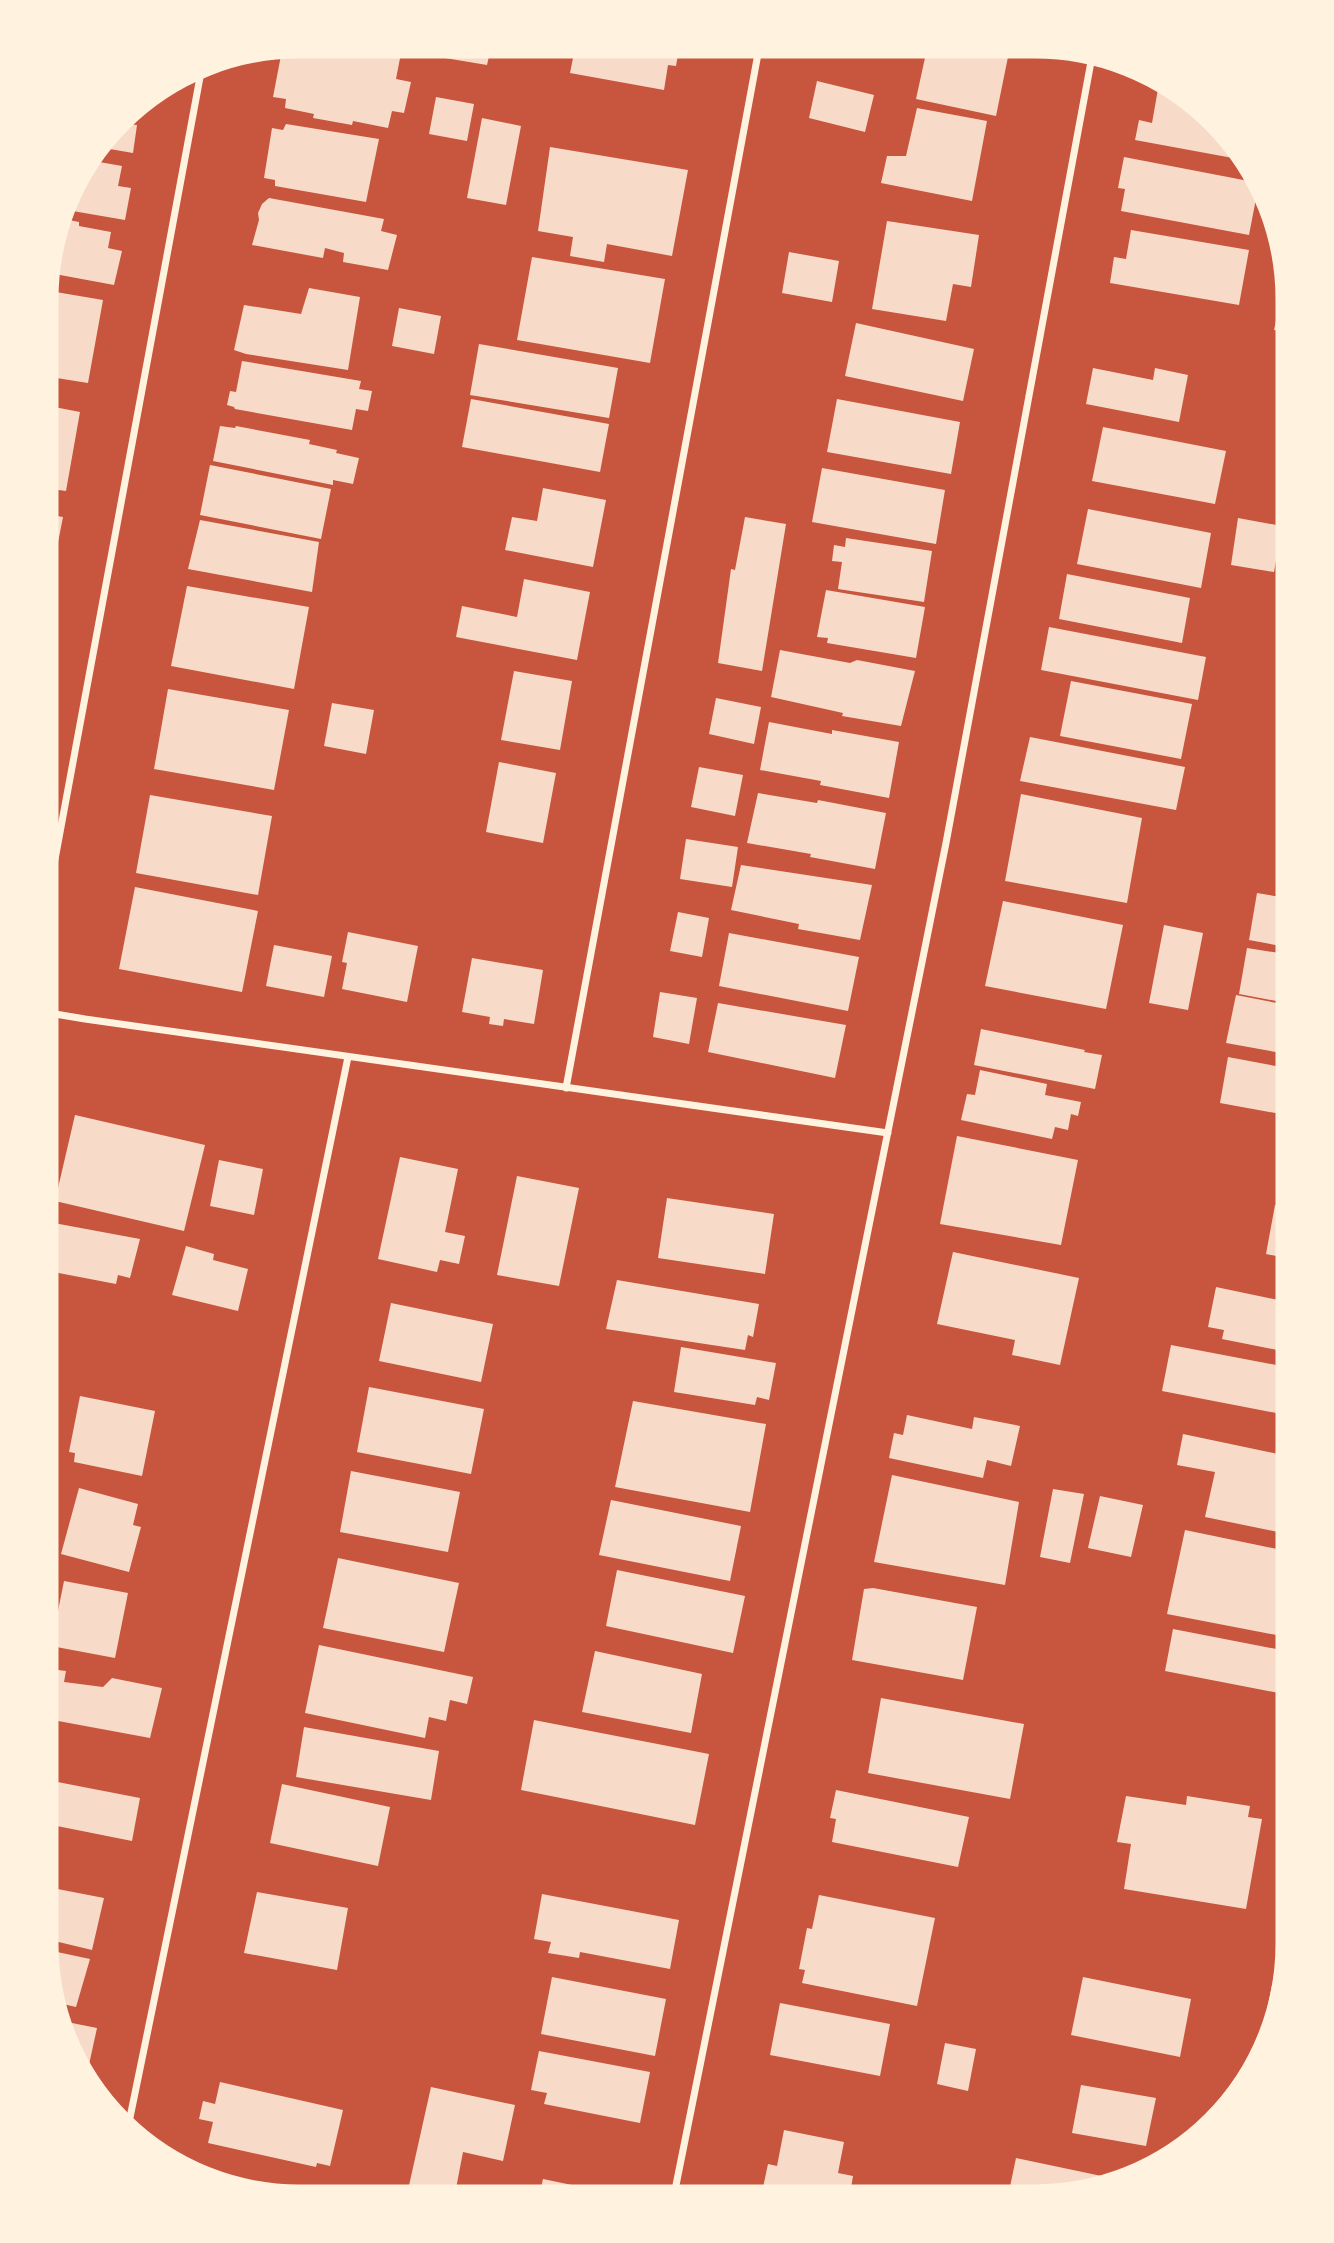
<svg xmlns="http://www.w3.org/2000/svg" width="1334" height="2243" viewBox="0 0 1334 2243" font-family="Inter,sans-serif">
	<rect width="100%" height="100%" fill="#c8553d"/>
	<!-- building -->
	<path fill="#f7dbc8" d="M 299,42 L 343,42 L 401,53 L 396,79 L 411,82 L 404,113 L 392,111 L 388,128 L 353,121 L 352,125 L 313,118 L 314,114 L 285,108 L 286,99 L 273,97 L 283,45 Z
		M 442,42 L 492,43 L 487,65 L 439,57 Z
		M 576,43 L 680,43 L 676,66 L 668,65 L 664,90 L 570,73 Z
		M 928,44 L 971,44 L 1009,52 L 996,116 L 916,99 Z
		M 817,81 L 874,95 L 865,132 L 809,118 Z
		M 1158,89 L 1192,95 L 1239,143 L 1249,161 L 1135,140 L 1139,120 L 1152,123 Z
		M 436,97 L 474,104 L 467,141 L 429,134 Z
		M 132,105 L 128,124 L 137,125 L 133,153 L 98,147 Z
		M 917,108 L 987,121 L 972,201 L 881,183 L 887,156 L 906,156 Z
		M 482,118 L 521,126 L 506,205 L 467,198 Z
		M 286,124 L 379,139 L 366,202 L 275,186 L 275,180 L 264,178 L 272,128 L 283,130 Z
		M 550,147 L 688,170 L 672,256 L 607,244 L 604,262 L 570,256 L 573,237 L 538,231 Z
		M 1124,157 L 1259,183 L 1249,235 L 1121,211 L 1125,189 L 1118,188 Z
		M 88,160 L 122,166 L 118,186 L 131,188 L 125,220 L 61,209 L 69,185 Z
		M 269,198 L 384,219 L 381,231 L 397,235 L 388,270 L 343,262 L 344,253 L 325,248 L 323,258 L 252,245 L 259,220 L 258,213 L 262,204 Z
		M 59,218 L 79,222 L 79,226 L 111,232 L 108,248 L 122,251 L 114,285 L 44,272 Z
		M 887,221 L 979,235 L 971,287 L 953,284 L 946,321 L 872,309 Z
		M 1131,230 L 1249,250 L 1239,305 L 1110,283 L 1114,257 L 1126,259 Z
		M 789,252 L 839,261 L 832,302 L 782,293 Z
		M 532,257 L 665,279 L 650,363 L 517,340 Z
		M 1283,287 L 1290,289 L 1292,299 L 1292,333 L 1274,330 Z
		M 309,288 L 360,297 L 348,370 L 246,354 L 234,350 L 244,305 L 301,314 Z
		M 44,290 L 103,300 L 88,383 L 44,376 Z
		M 399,308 L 441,316 L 434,354 L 392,346 Z
		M 856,323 L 974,349 L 963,401 L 845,376 Z
		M 479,344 L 618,368 L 609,418 L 470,395 Z
		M 242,361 L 361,381 L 359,389 L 372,391 L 368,411 L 356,409 L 352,430 L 235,409 L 234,407 L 227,405 L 230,391 L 236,392 Z
		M 1093,368 L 1153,380 L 1155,368 L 1188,375 L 1179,422 L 1086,404 Z
		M 471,399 L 609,424 L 600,472 L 462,447 Z
		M 837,399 L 960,422 L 951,474 L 827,452 Z
		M 44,405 L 80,412 L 66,491 L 44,488 Z
		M 220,426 L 235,428 L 236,426 L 310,440 L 309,444 L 337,450 L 336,453 L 359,458 L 353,484 L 333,480 L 333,485 L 213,461 Z
		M 1103,427 L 1226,451 L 1215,504 L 1092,481 Z
		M 210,465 L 331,489 L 321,539 L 200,515 Z
		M 822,468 L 945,490 L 936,544 L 812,522 Z
		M 543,488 L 606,500 L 593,567 L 505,550 L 512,517 L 537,521 Z
		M 1088,509 L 1211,533 L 1201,588 L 1077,564 Z
		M 44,514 L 63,517 L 47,599 L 44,599 Z
		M 745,517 L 786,524 L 762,671 L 718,663 L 731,569 L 735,570 Z
		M 1238,518 L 1282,526 L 1274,572 L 1231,565 Z
		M 200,520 L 319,542 L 312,592 L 188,569 Z
		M 846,538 L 932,551 L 924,602 L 838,589 L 842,562 L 832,561 L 834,545 L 845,547 Z
		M 1067,574 L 1190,598 L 1182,643 L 1059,619 Z
		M 524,579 L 590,592 L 577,660 L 456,637 L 462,606 L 517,617 Z
		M 187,586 L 309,607 L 294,689 L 171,666 Z
		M 826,590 L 925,607 L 916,658 L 827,643 L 828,638 L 817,637 Z
		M 1049,627 L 1206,657 L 1198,700 L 1041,670 Z
		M 780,650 L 850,663 L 857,660 L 915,671 L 901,726 L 842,716 L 843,713 L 771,697 Z
		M 514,671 L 572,681 L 560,750 L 501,740 Z
		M 1071,681 L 1192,704 L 1181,759 L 1060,736 Z
		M 168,689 L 289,710 L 274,790 L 154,769 Z
		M 716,698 L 761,707 L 754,744 L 709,734 Z
		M 332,703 L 374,710 L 366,754 L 324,746 Z
		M 769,722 L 832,734 L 832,730 L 899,742 L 889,798 L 820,785 L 821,781 L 760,770 Z
		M 1030,737 L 1185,767 L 1176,810 L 1020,781 Z
		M 499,762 L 556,773 L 543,843 L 486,832 Z
		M 699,767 L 743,775 L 735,816 L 691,807 Z
		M 758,793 L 817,803 L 818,800 L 886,813 L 875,869 L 810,857 L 811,854 L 747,843 Z
		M 1021,794 L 1142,818 L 1127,903 L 1005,881 Z
		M 150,795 L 272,816 L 258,895 L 136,873 Z
		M 686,839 L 738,847 L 732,887 L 680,879 Z
		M 741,865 L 872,885 L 860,940 L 798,929 L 799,924 L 731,910 Z
		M 135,887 L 258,911 L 242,992 L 119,969 Z
		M 1257,893 L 1292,899 L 1292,948 L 1249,940 Z
		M 1003,901 L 1123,925 L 1106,1009 L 985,986 Z
		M 678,912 L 709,918 L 702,957 L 670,951 Z
		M 1164,925 L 1203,933 L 1188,1010 L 1149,1003 Z
		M 348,932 L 418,946 L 407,1002 L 342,989 L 347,963 L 342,962 Z
		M 729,933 L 859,957 L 848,1011 L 719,986 Z
		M 274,945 L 332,956 L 324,997 L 266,986 Z
		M 1247,948 L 1292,955 L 1292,1004 L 1239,994 Z
		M 472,958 L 543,970 L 534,1024 L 504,1019 L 503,1026 L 489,1024 L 490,1017 L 462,1012 Z
		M 660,992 L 697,998 L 689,1044 L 653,1037 Z
		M 1236,995 L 1292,1006 L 1292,1055 L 1226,1043 Z
		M 718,1003 L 846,1025 L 835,1078 L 708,1052 Z
		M 981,1029 L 1085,1050 L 1084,1052 L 1102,1055 L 1095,1089 L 974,1065 Z
		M 1228,1057 L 1292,1069 L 1292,1116 L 1220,1103 Z
		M 980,1070 L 1047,1084 L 1045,1095 L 1081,1102 L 1078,1116 L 1071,1114 L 1068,1130 L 1055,1127 L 1052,1139 L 961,1120 L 967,1094 L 975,1095 Z
		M 75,1115 L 205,1145 L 184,1231 L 55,1201 Z
		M 957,1136 L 1078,1160 L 1061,1245 L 940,1224 Z
		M 400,1157 L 458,1169 L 445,1232 L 465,1236 L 459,1264 L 440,1260 L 437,1272 L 378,1259 Z
		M 219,1160 L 263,1169 L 254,1215 L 210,1206 Z
		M 517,1176 L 579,1188 L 559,1286 L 497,1275 Z
		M 667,1198 L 774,1214 L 765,1274 L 658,1258 Z
		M 1275,1205 L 1292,1208 L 1292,1259 L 1266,1254 Z
		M 43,1221 L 140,1239 L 130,1278 L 118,1275 L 116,1284 L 43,1270 Z
		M 186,1246 L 214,1254 L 213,1260 L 248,1269 L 238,1311 L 172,1295 Z
		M 953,1252 L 1079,1278 L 1060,1365 L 1012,1355 L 1015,1340 L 937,1324 Z
		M 617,1280 L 759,1304 L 753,1337 L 748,1335 L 745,1350 L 606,1329 Z
		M 1216,1287 L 1292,1303 L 1292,1353 L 1222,1339 L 1224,1330 L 1208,1327 Z
		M 391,1303 L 493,1324 L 481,1382 L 379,1361 Z
		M 1171,1345 L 1292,1368 L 1292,1416 L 1162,1391 Z
		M 681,1347 L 776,1363 L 769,1400 L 757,1397 L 755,1405 L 674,1392 Z
		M 369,1387 L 484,1409 L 471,1474 L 357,1452 Z
		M 80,1396 L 155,1411 L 142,1476 L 74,1462 L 75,1453 L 69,1452 Z
		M 633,1401 L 766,1424 L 750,1512 L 615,1487 Z
		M 907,1415 L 972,1429 L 974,1417 L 1020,1426 L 1011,1466 L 987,1460 L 983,1478 L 889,1458 L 894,1433 L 903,1435 Z
		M 1183,1434 L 1292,1457 L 1278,1532 L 1205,1517 L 1215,1472 L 1177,1465 Z
		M 351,1471 L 460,1492 L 448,1552 L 340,1532 Z
		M 892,1475 L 1019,1502 L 1005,1585 L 874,1562 Z
		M 79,1488 L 138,1504 L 133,1525 L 141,1527 L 129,1572 L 61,1554 Z
		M 1053,1489 L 1084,1494 L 1070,1563 L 1040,1557 Z
		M 1100,1496 L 1143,1505 L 1131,1557 L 1088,1548 Z
		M 611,1500 L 741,1526 L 730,1581 L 599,1555 Z
		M 1185,1530 L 1292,1552 L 1292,1638 L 1167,1614 Z
		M 338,1558 L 459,1583 L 444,1652 L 323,1628 Z
		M 617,1570 L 745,1596 L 733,1653 L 606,1626 Z
		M 64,1581 L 128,1593 L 115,1658 L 51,1646 Z
		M 873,1588 L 977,1607 L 963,1680 L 852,1660 L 864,1589 Z
		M 1173,1629 L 1292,1652 L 1284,1694 L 1165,1671 Z
		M 319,1645 L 473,1677 L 467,1704 L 450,1700 L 446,1721 L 429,1717 L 425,1738 L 305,1713 Z
		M 595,1651 L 702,1674 L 691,1733 L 582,1712 Z
		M 42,1668 L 66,1671 L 64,1682 L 103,1687 L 112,1678 L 162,1688 L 150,1738 L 42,1718 Z
		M 881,1698 L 1024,1724 L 1010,1799 L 868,1773 Z
		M 534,1720 L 709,1754 L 695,1825 L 521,1790 Z
		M 304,1727 L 439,1751 L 431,1800 L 296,1777 Z
		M 42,1779 L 140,1798 L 132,1841 L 42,1823 Z
		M 282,1784 L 390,1807 L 378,1866 L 270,1843 Z
		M 836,1790 L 969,1817 L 958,1867 L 832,1842 L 836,1819 L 830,1818 Z
		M 1126,1796 L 1186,1805 L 1187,1796 L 1250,1806 L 1248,1817 L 1262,1819 L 1246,1909 L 1124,1889 L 1131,1844 L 1117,1842 Z
		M 42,1886 L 104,1898 L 92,1950 L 42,1938 Z
		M 257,1892 L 348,1908 L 337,1970 L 244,1953 Z
		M 542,1894 L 679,1920 L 670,1969 L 580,1952 L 579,1958 L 548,1953 L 551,1942 L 534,1939 Z
		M 819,1895 L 935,1918 L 917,2006 L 802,1983 L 805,1970 L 799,1969 L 807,1928 L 812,1929 Z
		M 43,1949 L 90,1959 L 76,2007 L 54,2002 Z
		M 552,1977 L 666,1999 L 655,2056 L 541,2034 Z
		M 1083,1977 L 1191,1999 L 1180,2057 L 1071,2035 Z
		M 780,2003 L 890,2024 L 880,2076 L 770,2055 Z
		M 57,2020 L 97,2028 L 85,2083 L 61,2042 Z
		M 945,2043 L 976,2049 L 968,2091 L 937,2084 Z
		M 539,2051 L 650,2072 L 640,2123 L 544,2104 L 547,2093 L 531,2090 Z
		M 220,2082 L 343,2110 L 330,2166 L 317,2163 L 316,2167 L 208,2143 L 213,2122 L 199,2119 L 203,2101 L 215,2104 Z
		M 1081,2085 L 1156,2098 L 1146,2146 L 1072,2133 Z
		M 431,2087 L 515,2105 L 503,2161 L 463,2152 L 454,2199 L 406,2199 Z
		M 784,2130 L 844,2142 L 838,2173 L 853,2176 L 849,2200 L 778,2200 L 761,2197 L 768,2164 L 777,2166 Z
		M 1016,2158 L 1130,2182 L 1035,2201 L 1007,2201 Z
		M 543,2179 L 620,2195 L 619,2200 L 538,2200 Z"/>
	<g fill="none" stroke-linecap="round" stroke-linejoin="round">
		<!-- minor -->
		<path stroke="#fff3e0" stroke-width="7" d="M 43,924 L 203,61
			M 43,1012 L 85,1019 L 888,1133
			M 566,1088 L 760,43
			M 1260,2063 L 1291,1908
			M 127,2132 L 348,1057
			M 673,2200 L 946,843 L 1093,51"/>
	</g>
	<!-- crop -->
	<path d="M0 0H1334V2243H0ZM299 54H1035A245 245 0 0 1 1280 299V1944A245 245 0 0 1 1035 2189H299A245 245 0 0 1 54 1944V299A245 245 0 0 1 299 54Z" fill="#fff3e0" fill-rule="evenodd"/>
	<path fill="none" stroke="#fff3e0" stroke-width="9" d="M299 54H1035A245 245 0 0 1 1280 299V1944A245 245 0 0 1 1035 2189H299A245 245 0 0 1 54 1944V299A245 245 0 0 1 299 54Z"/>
</svg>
